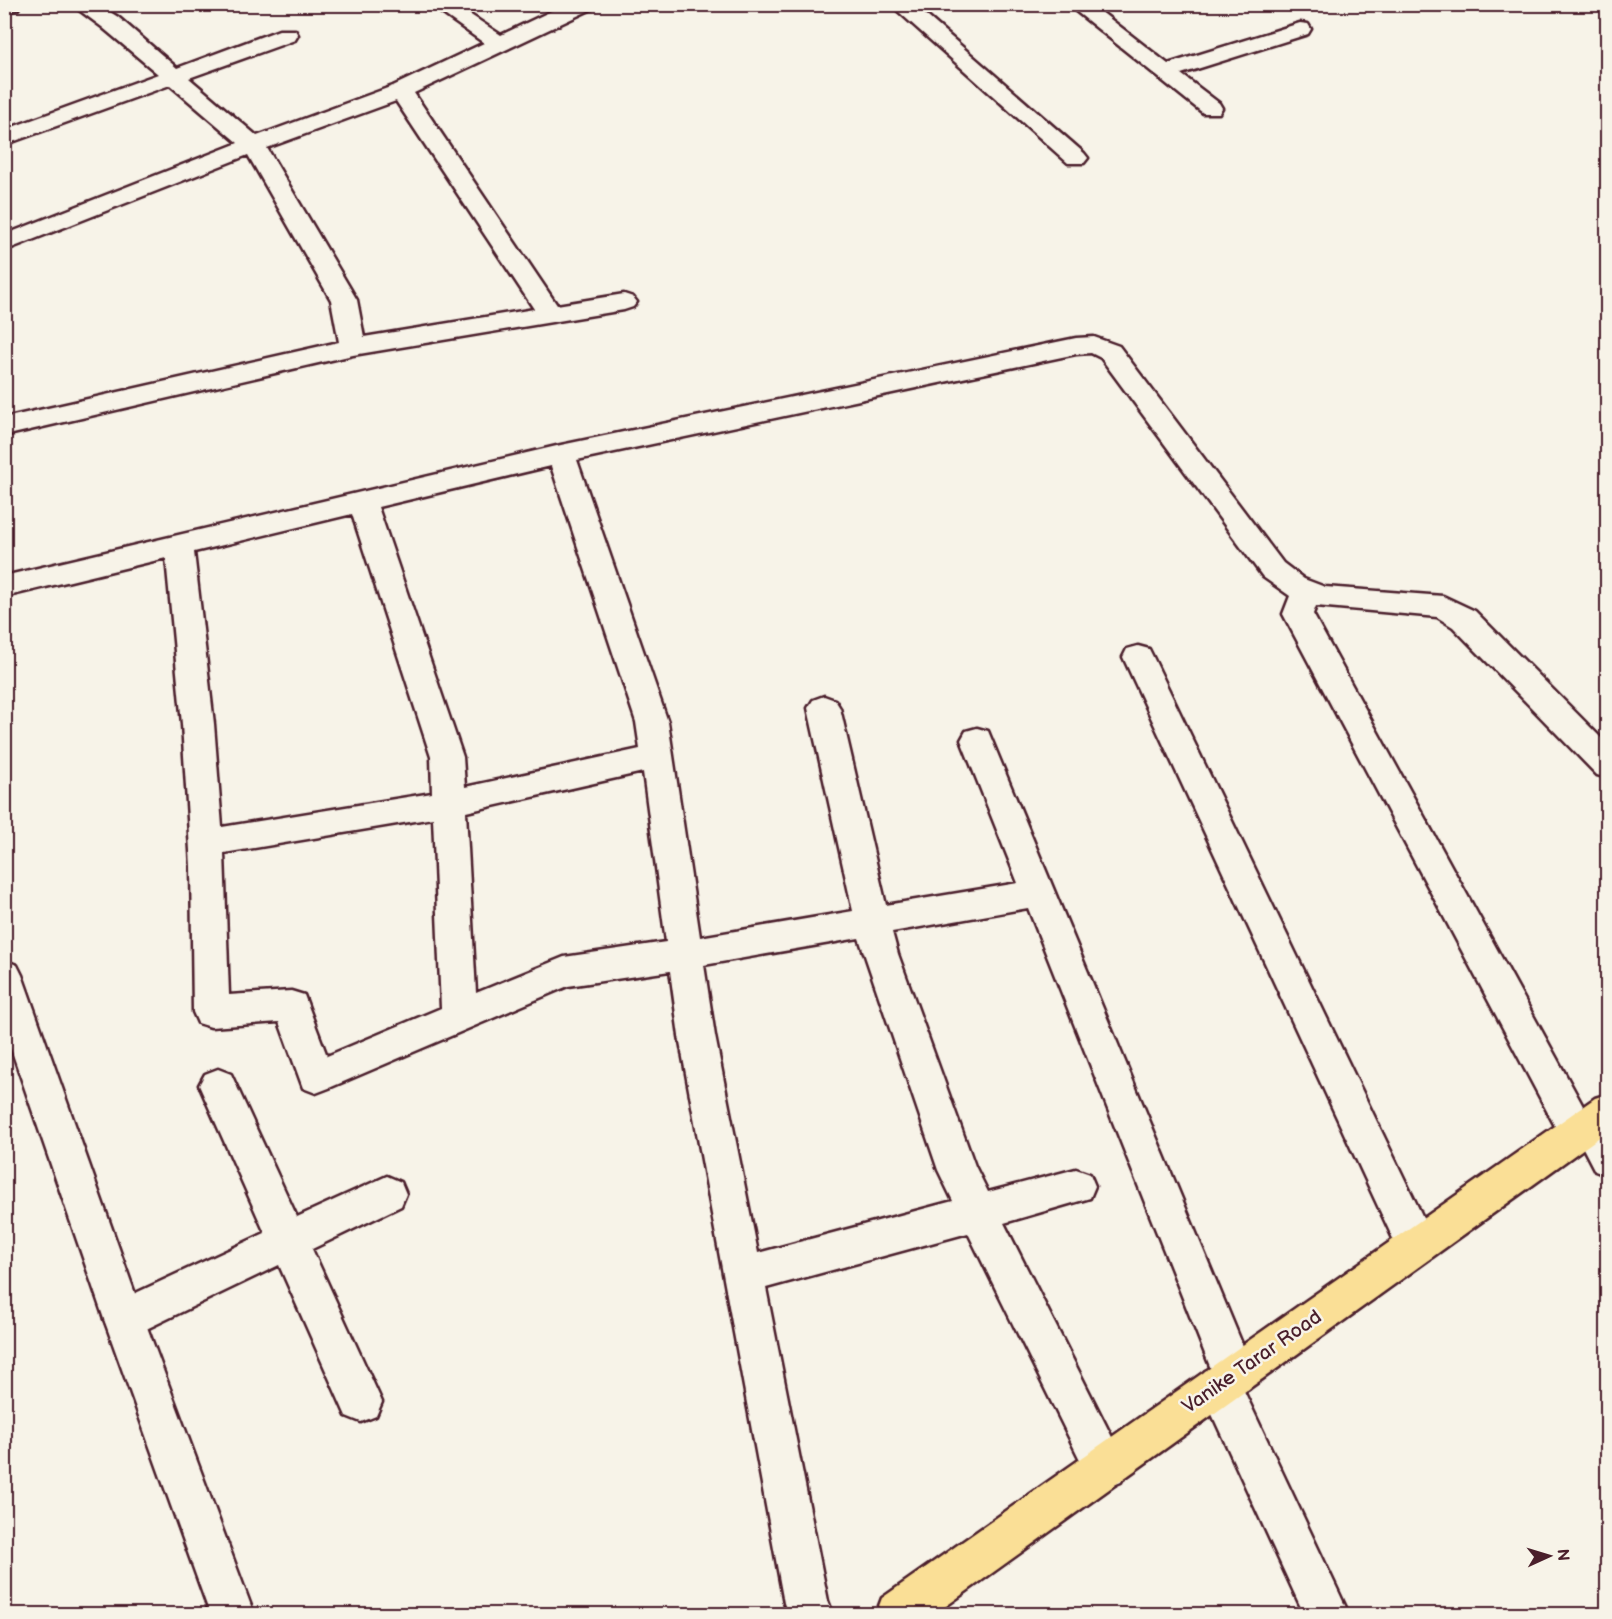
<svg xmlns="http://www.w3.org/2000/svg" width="1612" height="1619" viewBox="0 0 1612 1619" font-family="'Balsamiq Sans',sans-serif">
	<rect width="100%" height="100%" fill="#f7f3e8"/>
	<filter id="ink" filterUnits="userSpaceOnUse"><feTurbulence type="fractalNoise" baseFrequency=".0167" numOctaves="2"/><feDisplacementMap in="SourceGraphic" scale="12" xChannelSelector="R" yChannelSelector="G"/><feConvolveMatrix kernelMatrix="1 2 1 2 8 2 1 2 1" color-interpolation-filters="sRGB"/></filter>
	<g filter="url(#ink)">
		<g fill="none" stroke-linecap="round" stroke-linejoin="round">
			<!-- street casing -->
			<g stroke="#4a1f2b" stroke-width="5">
				<path id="street" d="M 4,4 L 20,4 L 18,9 L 4,12 Z
					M 71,4 L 97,4 L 118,17 L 177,68 L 279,30 L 295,30 L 298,35 L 295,40 L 189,78 L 257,136 L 393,86 L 484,43 L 429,4 L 454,4 L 501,35 L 566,4 L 594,4 L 592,9 L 414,93 L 557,305 L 624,294 L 633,297 L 637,302 L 633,307 L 624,310 L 353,355 L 4,436 L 4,418 L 339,342 L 331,300 L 248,155 L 4,251 L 4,235 L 238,143 L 170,85 L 4,145 L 4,130 L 158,74 L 102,27 ZM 396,101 L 534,309 L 364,337 L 357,300 L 267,148 Z
					M 890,4 L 913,4 L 1084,153 L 1088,158 L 1084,163 L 1068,163 Z
					M 1067,4 L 1091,4 L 1168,64 L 1300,23 L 1308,24 L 1311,29 L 1308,34 L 1181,74 L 1219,103 L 1222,108 L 1219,113 L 1203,113 Z
					M 1094,337 L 1119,346 L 1283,563 L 1304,579 L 1325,587 L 1443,596 L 1475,611 L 1608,745 L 1608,778 L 1597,775 L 1453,627 L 1437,617 L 1316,606 L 1313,614 L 1584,1108 L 1589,1106 L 1602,1111 L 1608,1121 L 1608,1176 L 1595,1171 L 1582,1146 L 1577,1148 L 1564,1143 L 1283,614 L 1290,596 L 1263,577 L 1101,358 L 1091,353 L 1076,354 L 577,460 L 668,722 L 700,937 L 853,911 L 808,708 L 813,700 L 824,696 L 835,700 L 840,708 L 886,905 L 1018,883 L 961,740 L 966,731 L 977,728 L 988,731 L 1255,1375 L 1249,1389 L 1244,1391 L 1349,1614 L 1304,1614 L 1205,1399 L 1199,1385 L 1205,1371 L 1211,1369 L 1028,908 L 892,932 L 898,954 L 975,1166 L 988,1192 L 1076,1169 L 1090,1174 L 1095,1186 L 1090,1198 L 1004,1223 L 1127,1467 L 1121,1482 L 1106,1488 L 1091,1482 L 968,1233 L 766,1288 L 828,1601 L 833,1614 L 788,1614 L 784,1603 L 679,1036 L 670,971 L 568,986 L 329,1088 L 316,1093 L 303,1088 L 279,1022 L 211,1027 L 198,1023 L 193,1012 L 191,866 L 182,724 L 166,558 L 4,597 L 4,576 L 561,445 L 1076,338 ZM 551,466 L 636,722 L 640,749 L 465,787 L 463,757 L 378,507 ZM 352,514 L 431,757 L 432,793 L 222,827 L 214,724 L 194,552 ZM 643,772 L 666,942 L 564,957 L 476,993 L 466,812 ZM 433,818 L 441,1008 L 327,1056 L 304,995 L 291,991 L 229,995 L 224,853 ZM 859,938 L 938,1170 L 953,1201 L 758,1253 L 715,1036 L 704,965 Z
					M 1138,646 L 1149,649 L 1153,657 L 1430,1232 L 1436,1245 L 1430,1258 L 1416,1263 L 1402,1258 L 1123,657 L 1127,649 Z
					M 218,1069 L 231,1074 L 297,1217 L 387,1176 L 401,1182 L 406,1194 L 401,1206 L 312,1249 L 382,1402 L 376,1416 L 361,1422 L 346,1416 L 279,1265 L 138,1333 L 124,1338 L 110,1333 L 104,1319 L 110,1305 L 265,1233 L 199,1085 L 205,1074 Z"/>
			</g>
			<!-- secondary casing -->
			<g stroke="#4a1f2b" stroke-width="5">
				<path id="secondary" d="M 4,960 L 17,965 L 22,975 L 144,1319 L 254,1614 L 210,1614 L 104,1319 L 4,1028 Z"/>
			</g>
			<!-- primary casing -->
			<g stroke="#4a1f2b" stroke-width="5">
				<path id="primary" d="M 1608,1094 L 1608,1131 L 935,1614 L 876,1614 L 882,1598 L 1595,1098 Z"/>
			</g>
			<!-- street -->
			<use href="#street" fill="#f7f3e8" fill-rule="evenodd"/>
			<!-- secondary -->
			<use href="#secondary" fill="#f7f3e8" fill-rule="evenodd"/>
			<!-- primary -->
			<use href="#primary" fill="#fadf96" fill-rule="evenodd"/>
		</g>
	</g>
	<g text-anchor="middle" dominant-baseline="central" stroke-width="5" stroke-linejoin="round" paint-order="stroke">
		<!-- near-street labels -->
		<g font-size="20" fill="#4a1f2b" stroke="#f7f3e8">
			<text transform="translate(1252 1362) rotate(-35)">Vanike Tarar Road</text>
		</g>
	</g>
	<!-- margin -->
	<rect width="1612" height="1619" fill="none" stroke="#f7f3e8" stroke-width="24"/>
	<rect x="12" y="12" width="1588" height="1595" fill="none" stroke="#4a1f2b" stroke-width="2" filter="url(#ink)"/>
	<!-- north arrow -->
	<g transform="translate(1549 1556) rotate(86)" stroke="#f7f3e8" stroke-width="4.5" paint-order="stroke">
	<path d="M0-4.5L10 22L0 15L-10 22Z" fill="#4a1f2b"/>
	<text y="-9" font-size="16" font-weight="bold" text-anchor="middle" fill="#4a1f2b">N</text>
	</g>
</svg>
